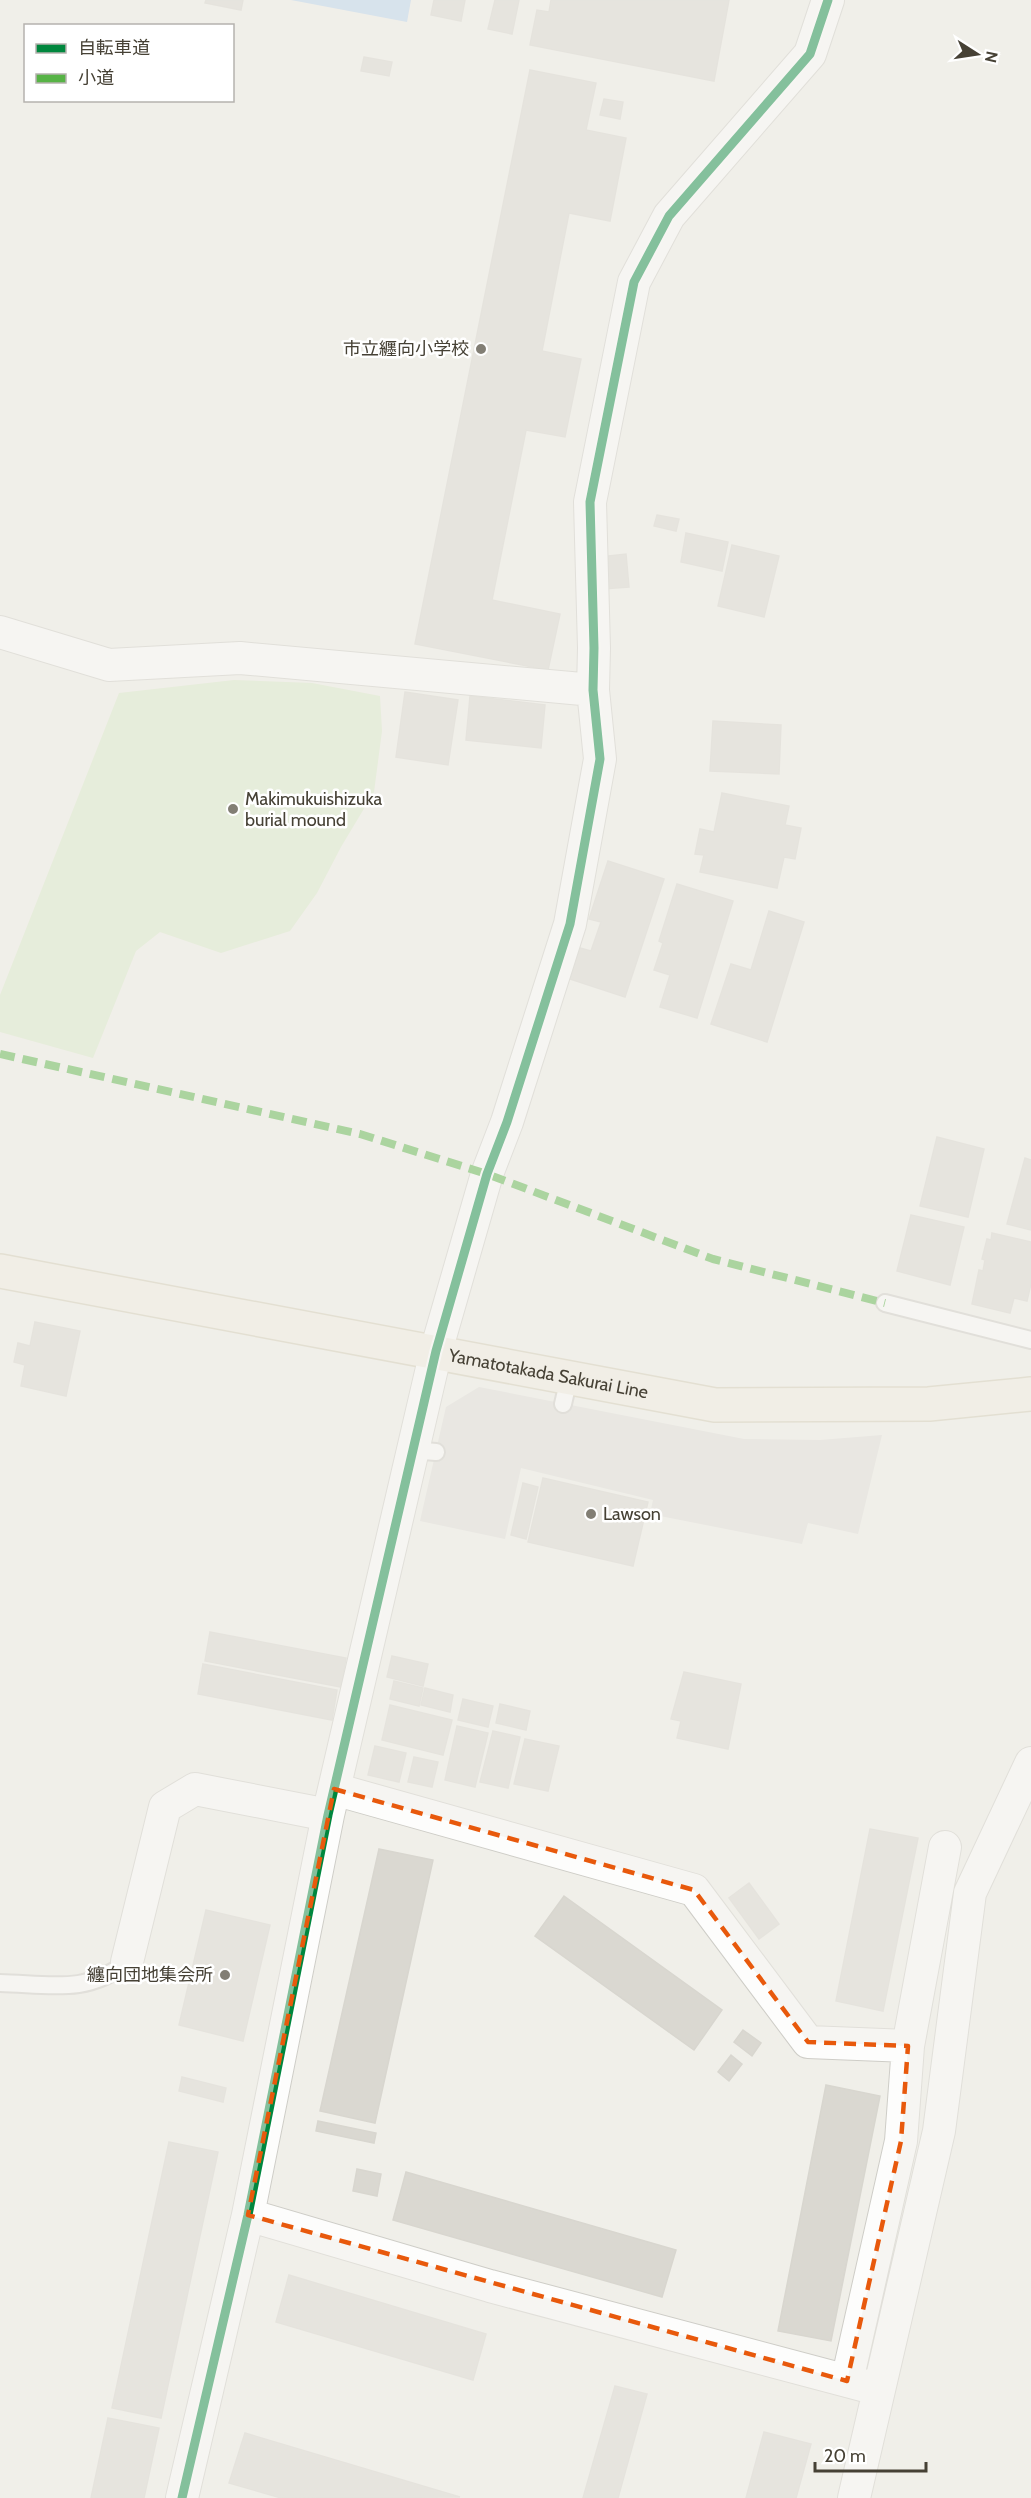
<svg xmlns="http://www.w3.org/2000/svg" width="1031" height="2498" viewBox="0 0 1031 2498" font-family="Cabin,'Noto Sans JP',sans-serif">
	<rect width="100%" height="100%" fill="#f0efe9"/>
	<!-- green -->
	<path fill="#daebc9" d="M 234,680 L 312,683 L 380,696 L 382,731 L 374,792 L 341,847 L 317,893 L 290,931 L 221,953 L 160,932 L 136,951 L 93,1058 L 0,1032 L 0,995 L 119,693 Z"/>
	<!-- parking -->
	<path fill="#dfded9" d="M 479,1387 L 744,1439 L 820,1440 L 882,1435 L 858,1534 L 808,1523 L 802,1544 L 650,1514 L 653,1500 L 521,1468 L 505,1539 L 420,1521 L 446,1407 Z"/>
	<!-- water -->
	<path fill="#b9d4ef" d="M 291,0 L 411,0 L 407,22 Z"/>
	<!-- building -->
	<path fill="#dad8d1" stroke="#d8d6cf" stroke-width="1.5" d="M 206,0 L 243,0 L 241,10 L 205,3 Z
		M 434,0 L 465,0 L 461,21 L 431,15 Z
		M 495,0 L 519,0 L 512,34 L 488,29 Z
		M 551,0 L 729,0 L 714,81 L 530,45 L 537,10 L 549,12 Z
		M 364,57 L 392,62 L 389,76 L 361,71 Z
		M 530,70 L 596,83 L 586,130 L 626,138 L 610,221 L 569,213 L 542,351 L 581,359 L 565,437 L 526,430 L 492,600 L 560,614 L 548,670 L 415,644 Z
		M 604,99 L 623,102 L 620,119 L 600,115 Z
		M 657,515 L 679,519 L 676,531 L 654,526 Z
		M 686,533 L 728,542 L 722,571 L 681,562 Z
		M 732,545 L 779,556 L 764,617 L 718,606 Z
		M 626,554 L 629,587 L 603,589 L 600,557 Z
		M 405,692 L 458,700 L 448,765 L 396,757 Z
		M 470,696 L 545,705 L 541,748 L 466,740 Z
		M 713,721 L 781,725 L 779,774 L 710,771 Z
		M 722,793 L 789,806 L 785,825 L 801,828 L 795,859 L 784,857 L 777,888 L 700,872 L 704,855 L 695,854 L 700,829 L 714,832 Z
		M 608,861 L 664,879 L 625,997 L 570,979 L 580,948 L 591,951 L 601,922 L 589,919 Z
		M 677,884 L 733,901 L 697,1018 L 660,1007 L 670,975 L 654,970 L 663,943 L 659,941 Z
		M 769,911 L 804,922 L 767,1042 L 711,1024 L 731,964 L 751,970 Z
		M 937,1137 L 984,1149 L 968,1217 L 920,1206 Z
		M 1025,1158 L 1031,1160 L 1031,1230 L 1007,1224 Z
		M 911,1215 L 964,1227 L 950,1285 L 897,1271 Z
		M 992,1233 L 1031,1242 L 1031,1284 L 1027,1301 L 1014,1298 L 1010,1313 L 972,1304 L 979,1270 L 983,1271 L 985,1260 L 982,1259 L 987,1239 L 991,1240 Z
		M 35,1322 L 80,1331 L 66,1396 L 21,1386 L 25,1365 L 14,1362 L 18,1343 L 30,1346 Z
		M 543,1478 L 648,1502 L 633,1566 L 528,1542 Z
		M 523,1483 L 538,1487 L 526,1539 L 511,1535 Z
		M 210,1632 L 346,1658 L 341,1687 L 205,1661 Z
		M 392,1656 L 428,1664 L 423,1686 L 387,1677 Z
		M 203,1664 L 337,1690 L 332,1720 L 198,1694 Z
		M 684,1672 L 741,1684 L 728,1749 L 677,1738 L 681,1721 L 671,1719 Z
		M 394,1681 L 423,1688 L 419,1706 L 390,1699 Z
		M 425,1688 L 453,1695 L 450,1712 L 421,1705 Z
		M 463,1699 L 493,1706 L 488,1727 L 458,1720 Z
		M 500,1704 L 530,1711 L 526,1730 L 496,1723 Z
		M 390,1705 L 452,1720 L 443,1755 L 382,1740 Z
		M 457,1726 L 488,1733 L 475,1787 L 445,1780 Z
		M 493,1731 L 520,1737 L 508,1788 L 480,1782 Z
		M 525,1739 L 559,1746 L 548,1791 L 514,1784 Z
		M 375,1746 L 406,1753 L 399,1782 L 368,1775 Z
		M 414,1757 L 438,1762 L 432,1787 L 408,1782 Z
		M 870,1829 L 918,1838 L 883,2011 L 836,2001 Z
		M 379,1849 L 433,1860 L 375,2123 L 320,2111 Z
		M 749,1883 L 779,1924 L 759,1939 L 729,1898 Z
		M 564,1896 L 722,2010 L 694,2050 L 535,1936 Z
		M 206,1910 L 270,1925 L 243,2041 L 179,2025 Z
		M 743,2030 L 761,2043 L 752,2056 L 734,2042 Z
		M 731,2055 L 742,2064 L 729,2081 L 718,2072 Z
		M 182,2077 L 226,2088 L 223,2102 L 179,2091 Z
		M 826,2085 L 880,2096 L 831,2341 L 778,2331 Z
		M 318,2121 L 376,2133 L 374,2143 L 316,2131 Z
		M 169,2142 L 218,2152 L 161,2418 L 112,2408 Z
		M 357,2169 L 381,2174 L 377,2196 L 353,2191 Z
		M 406,2172 L 676,2250 L 662,2297 L 393,2220 Z
		M 289,2275 L 486,2334 L 473,2380 L 276,2322 Z
		M 615,2386 L 647,2394 L 618,2498 L 583,2498 Z
		M 108,2418 L 159,2428 L 144,2498 L 91,2498 Z
		M 764,2432 L 811,2444 L 796,2498 L 746,2498 Z
		M 245,2433 L 460,2497 L 281,2498 L 229,2483 Z"/>
	<g fill="none" stroke-linecap="round" stroke-linejoin="round">
		<!-- lane casing -->
		<g stroke="#cecdc7" stroke-width="20">
			<path id="lane" d="M 885,1303 L 1031,1340
				M 563,1404 L 569,1378
				M 413,1450 L 436,1452
				M 0,1983 C 47,1984 88,1995 127,1962"/>
		</g>
		<!-- street casing -->
		<g stroke="#cecdc7" stroke-width="34">
			<path id="street" d="M 0,632 L 109,665 L 240,658 L 593,690
				M 334,1789 L 694,1890 L 808,2042 L 908,2046 L 901,2141 L 847,2381
				M 127,1962 L 165,1807 L 195,1789 L 328,1815
				M 908,2046 L 945,1847
				M 248,2215 L 490,2286 L 866,2386
				M 182,2498 L 248,2215 L 328,1815 L 436,1351 L 487,1174 L 507,1122 L 570,924 L 600,759 L 593,690 L 594,648 L 590,502 L 634,282 L 669,216 L 810,54 L 828,0
				M 854,2498 L 939,2131 L 970,1893 L 1031,1763"/>
		</g>
		<!-- primary casing -->
		<g stroke="#d3cdb6" stroke-width="36">
			<g id="primary">
				<path id="s1" d="M 0,1271 L 715,1405 L 929,1404 L 1031,1394"/>
			</g>
		</g>
		<!-- lane -->
		<use href="#lane" stroke="#fdfdfc" stroke-width="16"/>
		<!-- street -->
		<use href="#street" stroke="#fdfdfc" stroke-width="32"/>
		<!-- primary -->
		<use href="#primary" stroke="#f1eee3" stroke-width="33"/>
		<!-- quiet -->
		<path stroke="#57b346" stroke-width="8" stroke-dasharray="15 8" stroke-linecap="butt" d="M 0,1054 L 360,1134 L 487,1174 L 713,1259 L 885,1303"/>
		<!-- cycleway casing -->
		<g stroke="#fff" stroke-width="13">
			<path id="cycleway" d="M 182,2498 L 248,2215 L 328,1815 L 436,1351 L 487,1174 L 507,1122 L 570,924 L 600,759 L 593,690 L 594,648 L 590,502 L 634,282 L 669,216 L 810,54 L 828,0"/>
		</g>
		<!-- cycleway -->
		<use href="#cycleway" stroke="#00873e" stroke-width="9"/>
	</g>
	<!-- marked area -->
	<path d="M0 0H1031V2498H0ZM 334,1789 L 694,1890 L 808,2042 L 908,2046 L 901,2141 L 847,2381 L 248,2215 Z" fill="#f0efe9" fill-opacity=".55" fill-rule="evenodd"/>
	<path fill="none" stroke="#e8590c" stroke-width="4.5" stroke-dasharray="12 8" stroke-linejoin="round" d="M 334,1789 L 694,1890 L 808,2042 L 908,2046 L 901,2141 L 847,2381 L 248,2215 Z"/>
	<!-- markers -->
	<g fill="#827e74" stroke="#fff" stroke-width="2">
		<circle cx="481" cy="349" r="6"/>
		<circle cx="233" cy="809" r="6"/>
		<circle cx="591" cy="1514" r="6"/>
		<circle cx="225" cy="1975" r="6"/>
	</g>
	<g text-anchor="middle" dominant-baseline="central" stroke-width="5" stroke-linejoin="round" paint-order="stroke">
		<!-- poi labels -->
		<g font-size="18" fill="#464135" stroke="#fff" text-anchor="end">
			<text x="469" y="349">市立纒向小学校</text>
			<text x="245" y="799" text-anchor="start">Makimukuishizuka<tspan x="245" dy="21">burial mound</tspan></text>
			<text x="603" y="1514" text-anchor="start">Lawson</text>
			<text x="213" y="1975">纏向団地集会所</text>
		</g>
		<!-- street labels -->
		<g font-size="18" fill="#464135" stroke="#fff">
			<text stroke="none"><textPath href="#s1" startOffset="558">Yamatotakada Sakurai Line</textPath></text>
		</g>
	</g>
	<!-- legend -->
	<rect x="24" y="24" width="210" height="78" fill="#ffffff" stroke="#b5b3ae" stroke-width="1.5"/>
	<rect x="36" y="44" width="30" height="9" fill="#00873e" stroke="#b5b3ae" stroke-width="1.5"/>
	<text x="78" y="54" font-size="18" fill="#464135">自転車道</text>
	<rect x="36" y="74" width="30" height="9" fill="#57b346" stroke="#b5b3ae" stroke-width="1.5"/>
	<text x="78" y="84" font-size="18" fill="#464135">小道</text>
	<!-- north arrow -->
	<g transform="translate(977 54) rotate(102)" stroke="#ffffff" stroke-width="4.5" paint-order="stroke">
	<path d="M0-4.5L10 22L0 15L-10 22Z" fill="#464135"/>
	<text y="-9" font-size="16" font-weight="bold" text-anchor="middle" fill="#464135">N</text>
	</g>
	<!-- scale -->
	<path d="M815 2462v9h111v-9" fill="none" stroke="#464135" stroke-width="3"/>
	<text x="824" y="2462" font-size="18" fill="#464135" stroke="#ffffff" stroke-width="4.5" paint-order="stroke">20 m</text>
</svg>
